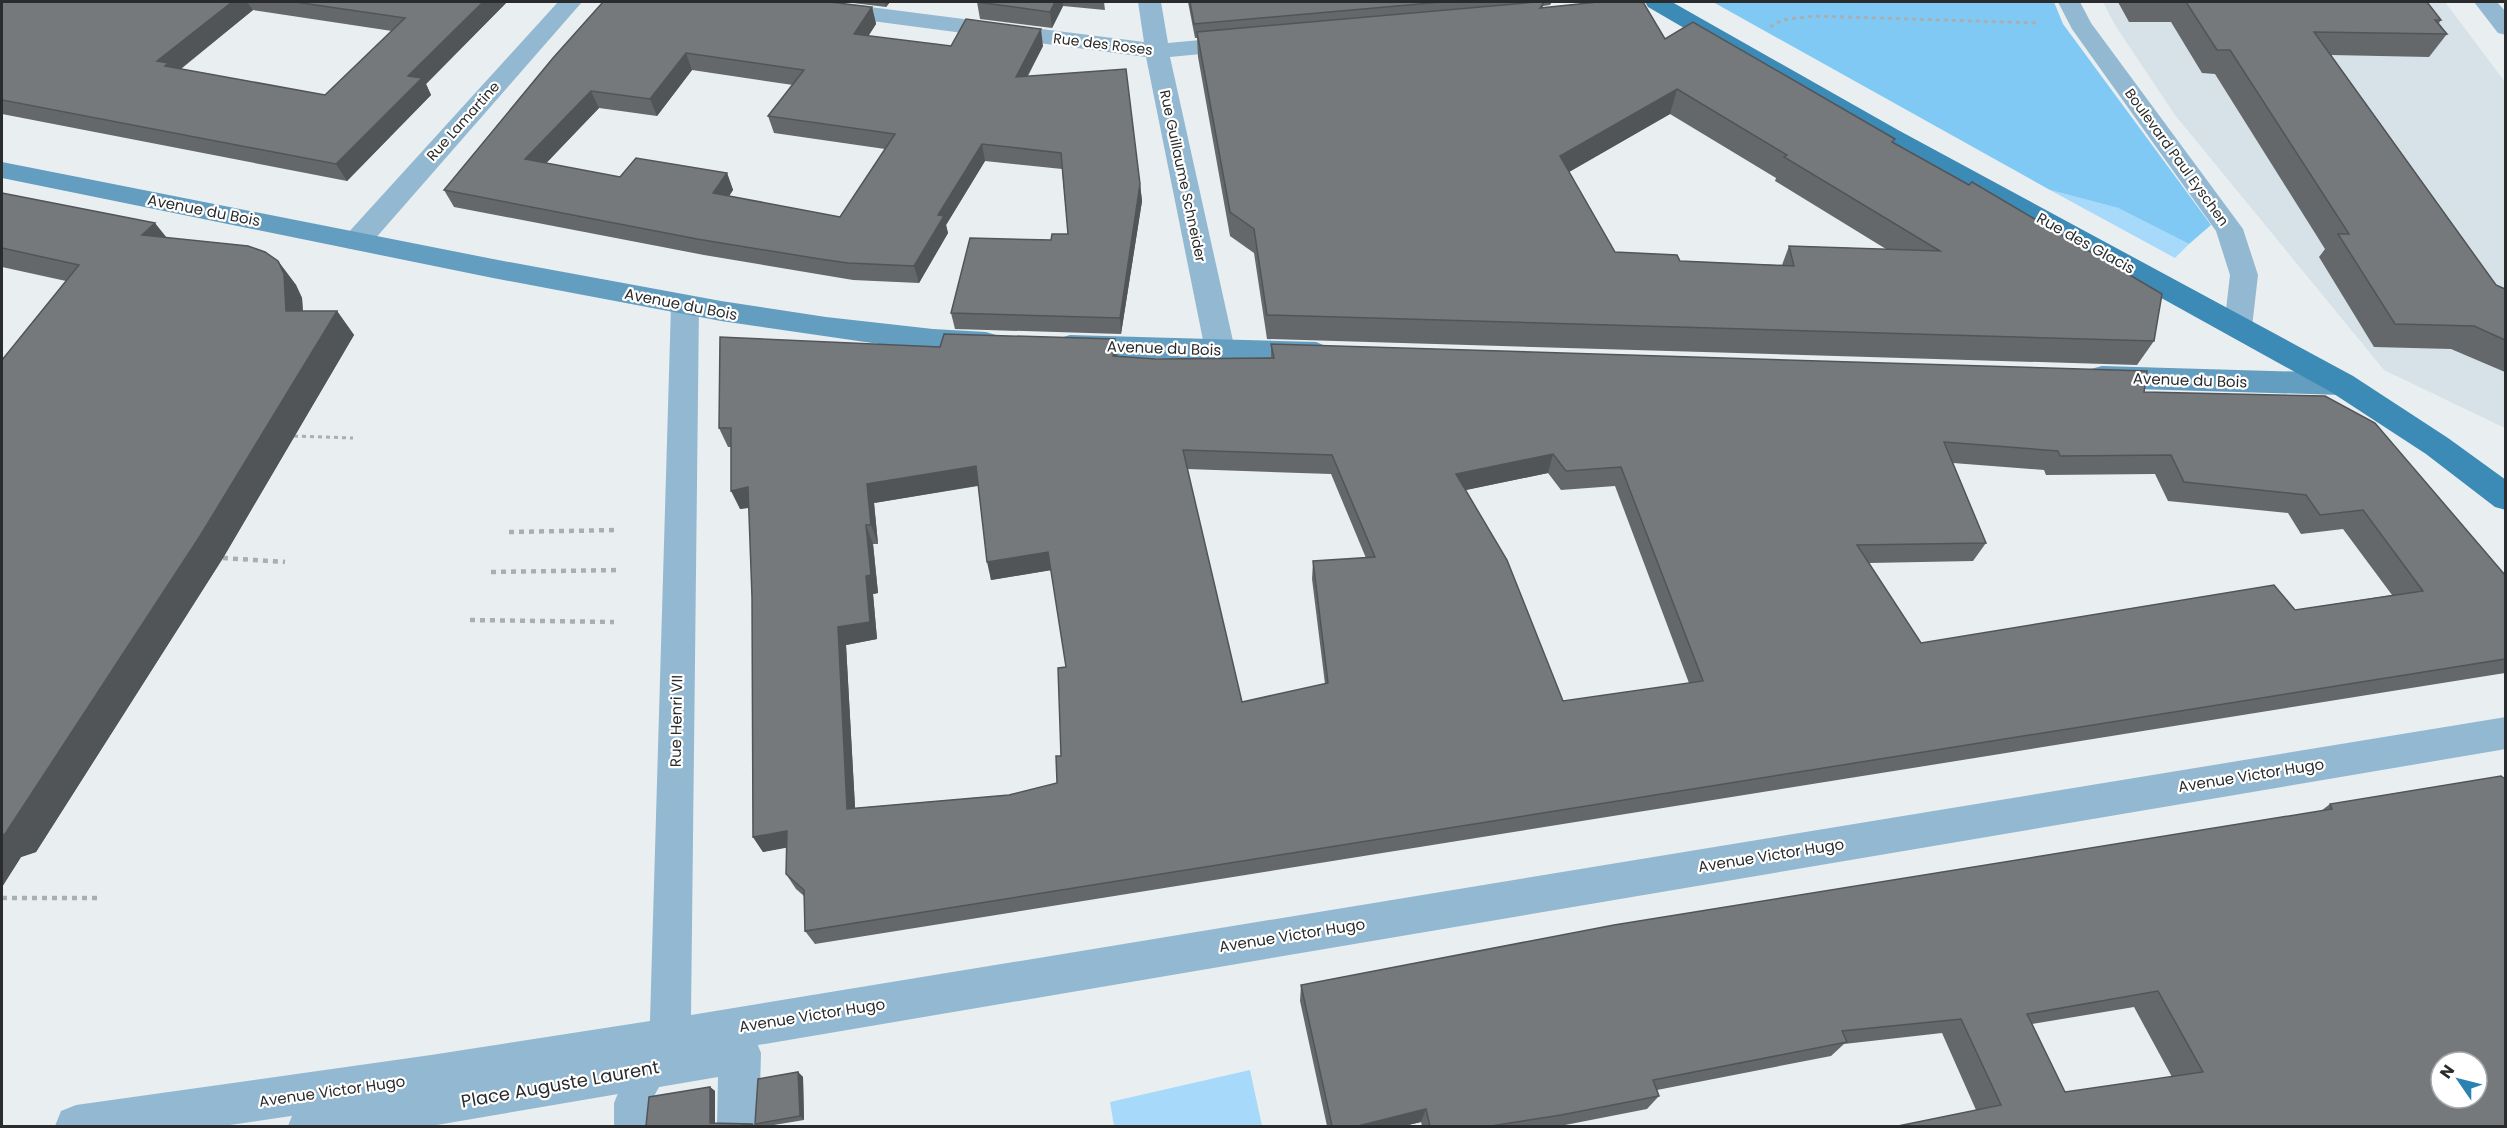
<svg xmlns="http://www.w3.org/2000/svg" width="2507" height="1128" viewBox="0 0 2507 1128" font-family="Poppins,sans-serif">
	<rect width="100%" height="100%" fill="#e9eef1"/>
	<!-- built -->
	<path fill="#d6e1e8" d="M 2103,2 L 2445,2 L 2505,82 L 2505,428 L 2384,370 L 2175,115 L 2115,25 Z"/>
	<!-- green -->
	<path fill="#a6d9fa" d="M 2050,190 L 2118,208 L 2189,244 L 2175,258 Z
		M 1250,1070 L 1262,1126 L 1114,1126 L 1110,1102 Z"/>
	<!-- forest -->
	<path fill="#81c9f5" d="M 1713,2 L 2054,2 L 2063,24 L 2211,225 L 2189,244 L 2118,208 L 2050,190 Z"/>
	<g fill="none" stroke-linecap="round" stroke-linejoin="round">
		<!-- path-far1 -->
		<path stroke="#aaaeb0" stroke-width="3" stroke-dasharray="4 4" stroke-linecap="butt" d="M 1770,27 L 1782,20 L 1815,16 L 2039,23
			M 294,436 L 353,438"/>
		<!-- path -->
		<path stroke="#aaaeb0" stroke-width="4.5" stroke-dasharray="5 5" stroke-linecap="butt" d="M 509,532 L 619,530
			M 223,558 L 285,562
			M 491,572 L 619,570
			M 470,620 L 614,622
			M 2,898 L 100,898"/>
		<!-- service -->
		<path fill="#93b8d1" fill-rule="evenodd" d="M 657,1043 L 669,1048 L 674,1060 L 648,1107 L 648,1126 L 614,1126 L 614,1103 L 619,1091 L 645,1048 Z"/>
		<!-- pedestrian -->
		<path fill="#93b8d1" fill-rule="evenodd" d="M 740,1032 L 755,1038 L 761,1053 L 759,1126 L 717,1126 L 718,1077 L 431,1126 L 288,1126 L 294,1111 L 309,1105 Z"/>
		<!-- minor -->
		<path fill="#93b8d1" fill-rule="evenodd" d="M 558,2 L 582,2 L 367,248 L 357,250 L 347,248 L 343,241 L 347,234 Z
			M 769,2 L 831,2 L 1144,42 L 1138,2 L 1161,2 L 1168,43 L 1243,36 L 1251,38 L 1255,43 L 1251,48 L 1243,50 L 1170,57 L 1235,350 L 1230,357 L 1220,361 L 1210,357 L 1205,350 L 1146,57 L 781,9 L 773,7 Z
			M 2058,2 L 2080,2 L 2091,23 L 2243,229 L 2258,275 L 2252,327 L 2248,334 L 2238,337 L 2228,334 L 2224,327 L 2230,275 L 2216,231 L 2072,29 Z
			M 2474,2 L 2497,2 L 2506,12 L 2506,35 L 2498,33 Z
			M 685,295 L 695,298 L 699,305 L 691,1015 L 2506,717 L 2506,749 L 670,1060 L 223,1126 L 55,1126 L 61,1111 L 76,1105 L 431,1055 L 650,1021 L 671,305 L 675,298 Z"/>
		<!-- secondary -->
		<path fill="#639ec1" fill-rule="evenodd" d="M 2,162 L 493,259 L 721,301 L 826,317 L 933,329 L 986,332 L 996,335 L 1001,342 L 996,349 L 986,352 L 879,344 L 721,321 L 493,278 L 2,178 Z
			M 1070,335 L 1316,342 L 1326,346 L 1331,353 L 1326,360 L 1316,364 L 1070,355 L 1060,352 L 1055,345 L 1060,338 Z
			M 2102,366 L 2342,373 L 2353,376 L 2357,384 L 2353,392 L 2342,395 L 2102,388 L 2091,385 L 2087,377 L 2091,369 Z"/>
		<!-- primary -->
		<path fill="#3c8ab6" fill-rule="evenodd" d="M 1645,2 L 1672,2 L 1898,130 L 2353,376 L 2448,438 L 2506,480 L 2506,510 L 2495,507 L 2426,454 L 2331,392 L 1880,142 L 1648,7 Z"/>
	</g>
	<!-- wall -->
	<path fill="#65686b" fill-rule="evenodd" d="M 2,2 L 506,2 L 506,3 L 426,84 L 431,95 L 347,181 L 2,114 ZM 253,10 L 392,31 L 325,95 L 181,69 Z
		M 845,2 L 890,2 L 886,7 Z
		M 977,2 L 1104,2 L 1105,10 L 1063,6 L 1052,28 L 980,19 Z
		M 1188,2 L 1552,2 L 1550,5 L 1543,6 L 1543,8 L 1665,39 L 1893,142 L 2154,341 L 2137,365 L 1267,339 L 1254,253 L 1230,236 L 1198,57 L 1197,38 L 1195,38 ZM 1670,114 L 1776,178 L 1775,181 L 1886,249 L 1789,246 L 1782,265 L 1680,261 L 1615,252 L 1569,172 Z
		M 2118,2 L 2427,2 L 2441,20 L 2439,23 L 2447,34 L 2429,57 L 2331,55 L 2496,285 L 2505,289 L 2505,372 L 2451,349 L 2374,347 L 2319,257 L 2325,249 L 2215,74 L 2202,73 L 2171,22 L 2129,22 Z
		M 872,7 L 876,24 L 868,36 L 951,46 L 1043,46 L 1028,76 L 1140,184 L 1142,201 L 1121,334 L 955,329 L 951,313 L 1051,240 L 1068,234 L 1062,169 L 985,161 L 946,225 L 948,233 L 919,283 L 853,280 L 704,255 L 454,207 L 444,190 L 553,58 ZM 692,70 L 793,85 L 768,116 L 774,133 L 885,149 L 840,217 L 729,196 L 733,190 L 727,173 L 620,177 L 546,163 L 599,108 L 657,116 Z
		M 2,193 L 167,238 L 278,261 L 296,285 L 302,298 L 303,311 L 337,311 L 354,335 L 223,558 L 36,852 L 21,857 L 2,887 L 2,360 L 66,281 L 2,267 Z
		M 1115,339 L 1117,357 L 1156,359 L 1271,358 L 1271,344 L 2144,392 L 2505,575 L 2505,673 L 815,944 L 805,931 L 804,896 L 796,889 L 786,874 L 786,847 L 763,852 L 753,837 L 752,597 L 749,508 L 740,509 L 731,447 L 728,447 L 719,428 L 940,347 ZM 1953,463 L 2044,470 L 2046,475 L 2155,474 L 2168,501 L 2288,513 L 2301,534 L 2343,529 L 2392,595 L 2295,610 L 1921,643 L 1869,563 L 1973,561 L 1986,543 ZM 1187,469 L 1331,474 L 1366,558 L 1313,561 L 1312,579 L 1325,684 L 1242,702 ZM 1548,473 L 1561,490 L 1615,486 L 1689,683 L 1563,701 L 1465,490 ZM 978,486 L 991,580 L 1051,570 L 1066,667 L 1061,756 L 1057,783 L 1009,795 L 855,808 L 846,645 L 877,639 L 873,594 L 878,593 L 873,544 L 878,544 L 874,503 Z
		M 2330,804 L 2505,1126 L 1976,1110 L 1942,1033 L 1844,1044 L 1831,1056 L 1657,1090 L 1659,1096 L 1647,1109 L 1560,1126 L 1422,1126 L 1421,1122 L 1404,1126 L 1327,1126 L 1300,1001 L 1301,985 L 2321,811 ZM 2134,1007 L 2172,1077 L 2065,1092 L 2032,1024 Z
		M 798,1072 L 803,1077 L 804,1120 L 768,1126 L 758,1126 L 755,1124 Z
		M 710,1087 L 715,1091 L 715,1123 L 753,1124 L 756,1126 L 646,1126 Z"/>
	<!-- shaded-wall -->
	<path fill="#525557" d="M 232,2 L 247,2 L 253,10 L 175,73 L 157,61 Z
		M 483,2 L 506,2 L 506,3 L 426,84 L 431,95 L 347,181 L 336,164 L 408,76 Z
		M 885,2 L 890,2 L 886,7 Z
		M 1055,2 L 1063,2 L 1063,6 L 1052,28 L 1050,12 Z
		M 872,7 L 876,24 L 859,51 L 854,34 Z
		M 1041,29 L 1043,46 L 1018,93 L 1016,77 Z
		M 686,53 L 692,70 L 657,116 L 650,99 Z
		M 1677,89 L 1670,114 L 1555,180 L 1560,156 Z
		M 591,91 L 599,108 L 534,176 L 525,159 Z
		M 982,144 L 985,161 L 946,225 L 948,233 L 919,283 L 914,266 L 938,215 Z
		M 727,173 L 733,190 L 720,210 L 713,193 Z
		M 1140,184 L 1142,201 L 1121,334 L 1120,318 Z
		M 155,223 L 175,248 L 142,235 Z
		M 278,261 L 296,285 L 302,298 L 304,335 L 286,311 Z
		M 337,311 L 354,335 L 223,558 L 36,852 L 21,857 L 2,887 L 2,835 Z
		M 1115,339 L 1118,359 L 1113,356 Z
		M 1553,454 L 1548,473 L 1452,493 L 1456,474 Z
		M 976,466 L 981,485 L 874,503 L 878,544 L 871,525 L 867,484 Z
		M 748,487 L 757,506 L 740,509 L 731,491 Z
		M 866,525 L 873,544 L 878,593 L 873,594 L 877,639 L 846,645 L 856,824 L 847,809 L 838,627 Z
		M 1048,552 L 1052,570 L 991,580 L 987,562 Z
		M 787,831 L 796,846 L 763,852 L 753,837 Z
		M 798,1072 L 803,1077 L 804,1120 L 800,1116 Z
		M 710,1087 L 715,1091 L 715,1126 L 710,1123 Z
		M 1426,1109 L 1421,1122 L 1404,1126 L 1358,1126 Z"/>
	<!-- building -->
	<path fill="#75797c" stroke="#525557" stroke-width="1.5" fill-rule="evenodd" d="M 2,2 L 232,2 L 157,61 L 168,63 L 165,66 L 325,95 L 405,18 L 295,2 L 483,2 L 408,76 L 422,78 L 336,164 L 2,100 Z
		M 603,2 L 830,2 L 872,7 L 854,34 L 951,46 L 966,19 L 1041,29 L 1016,77 L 1126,69 L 1140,184 L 1120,318 L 951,313 L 970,238 L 1051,240 L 1052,234 L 1068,234 L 1061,153 L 982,144 L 938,215 L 944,216 L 914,266 L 848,263 L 820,259 L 697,239 L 444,190 L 553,58 ZM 686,53 L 804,70 L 768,116 L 895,134 L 840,217 L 713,193 L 727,173 L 636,158 L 620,177 L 525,159 L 591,91 L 650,99 Z
		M 977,2 L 1055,2 L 1050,12 Z
		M 1190,2 L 1442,2 L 1194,24 Z
		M 1536,2 L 1544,2 L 1540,8 L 1598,2 L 1643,2 L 1665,39 L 1693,22 L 1895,139 L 1892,142 L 1969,185 L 1972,182 L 2162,294 L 2154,341 L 1267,315 L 1254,229 L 1230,212 L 1197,32 ZM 1677,89 L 1787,155 L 1784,157 L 1940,251 L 1789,246 L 1794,266 L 1680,261 L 1677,255 L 1615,252 L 1560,156 Z
		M 2186,2 L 2427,2 L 2441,20 L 2435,20 L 2447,34 L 2314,32 L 2496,285 L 2505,289 L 2505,340 L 2474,326 L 2395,324 L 2338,234 L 2349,234 L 2230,50 L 2217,50 Z
		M 2,193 L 155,223 L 142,235 L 248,246 L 265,252 L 278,261 L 284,274 L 286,311 L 337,311 L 200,536 L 5,834 L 2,835 L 2,360 L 79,265 L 2,248 Z
		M 944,334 L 1115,339 L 1113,356 L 1156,359 L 1274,358 L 1271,344 L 2147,371 L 2144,392 L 2325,396 L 2375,423 L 2505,575 L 2505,659 L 805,931 L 804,890 L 786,874 L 787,831 L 753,837 L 752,597 L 748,487 L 731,491 L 731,428 L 719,428 L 720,337 L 940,347 ZM 1944,442 L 2058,451 L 2060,456 L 2171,455 L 2184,482 L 2306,495 L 2320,515 L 2363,510 L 2423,591 L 2295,610 L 2274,585 L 1921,643 L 1857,545 L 1986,543 ZM 1183,450 L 1332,455 L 1375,557 L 1313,561 L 1328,683 L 1242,702 ZM 1553,454 L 1566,471 L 1621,467 L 1703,681 L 1563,701 L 1507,560 L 1456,474 ZM 976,466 L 987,562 L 1048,552 L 1066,667 L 1058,668 L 1061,756 L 1056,756 L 1057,783 L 1009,795 L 847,809 L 838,627 L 870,622 L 866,576 L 871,575 L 866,525 L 871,525 L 867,484 Z
		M 2501,776 L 2505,779 L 2505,1126 L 1898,1126 L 2001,1105 L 1961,1019 L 1842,1031 L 1847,1042 L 1653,1080 L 1659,1096 L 1561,1115 L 1491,1126 L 1430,1126 L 1426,1109 L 1358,1126 L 1332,1126 L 1301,985 L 1614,925 L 2332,809 L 2330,804 ZM 2158,991 L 2203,1072 L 2065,1092 L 2027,1014 ZM 2441,1062 L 2477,1062 L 2477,1098 L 2441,1098 Z
		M 798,1072 L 800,1116 L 755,1124 L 758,1079 Z
		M 710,1087 L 710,1123 L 753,1124 L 739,1126 L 646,1126 L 649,1097 Z"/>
	<g text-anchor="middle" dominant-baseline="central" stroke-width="4.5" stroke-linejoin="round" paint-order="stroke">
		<!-- far-street labels -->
		<g font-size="14" fill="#292b2c" stroke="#fff">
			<text transform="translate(1103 44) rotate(7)">Rue des Roses</text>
			<text transform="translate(463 121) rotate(-48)">Rue Lamartine</text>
			<text transform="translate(2177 157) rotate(54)">Boulevard Paul Eyschen</text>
			<text transform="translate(1183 176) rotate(78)">Rue Guillaume Schneider</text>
		</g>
		<!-- street labels -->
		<g font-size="15" fill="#292b2c" stroke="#fff">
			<text transform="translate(204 210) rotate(11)">Avenue du Bois</text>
			<text transform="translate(2086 243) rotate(29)">Rue des Glacis</text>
			<text transform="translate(681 304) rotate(11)">Avenue du Bois</text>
			<text transform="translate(1164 348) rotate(2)">Avenue du Bois</text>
			<text transform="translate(2190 380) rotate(2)">Avenue du Bois</text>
			<text transform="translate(676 721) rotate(-89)">Rue Henri VII</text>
			<text transform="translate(2251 775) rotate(-9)">Avenue Victor Hugo</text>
			<text transform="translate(1771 855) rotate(-9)">Avenue Victor Hugo</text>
			<text transform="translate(1292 935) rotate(-9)">Avenue Victor Hugo</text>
			<text transform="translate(812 1015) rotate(-9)">Avenue Victor Hugo</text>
			<text transform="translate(332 1091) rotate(-8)">Avenue Victor Hugo</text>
		</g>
		<!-- near-street labels -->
		<g font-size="18" fill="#292b2c" stroke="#fff">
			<text transform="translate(560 1084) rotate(-10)">Place Auguste Laurent</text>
		</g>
	</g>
	<!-- border -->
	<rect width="2507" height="1128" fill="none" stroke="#292b2c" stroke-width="6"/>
	<!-- north arrow -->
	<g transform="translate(2459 1080) rotate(305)"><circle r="28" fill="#ffffff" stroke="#a9aaab" stroke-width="1.5"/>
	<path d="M0-4.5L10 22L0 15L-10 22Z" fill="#2a82b1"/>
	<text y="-9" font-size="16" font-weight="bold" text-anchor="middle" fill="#292b2c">N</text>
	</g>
</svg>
